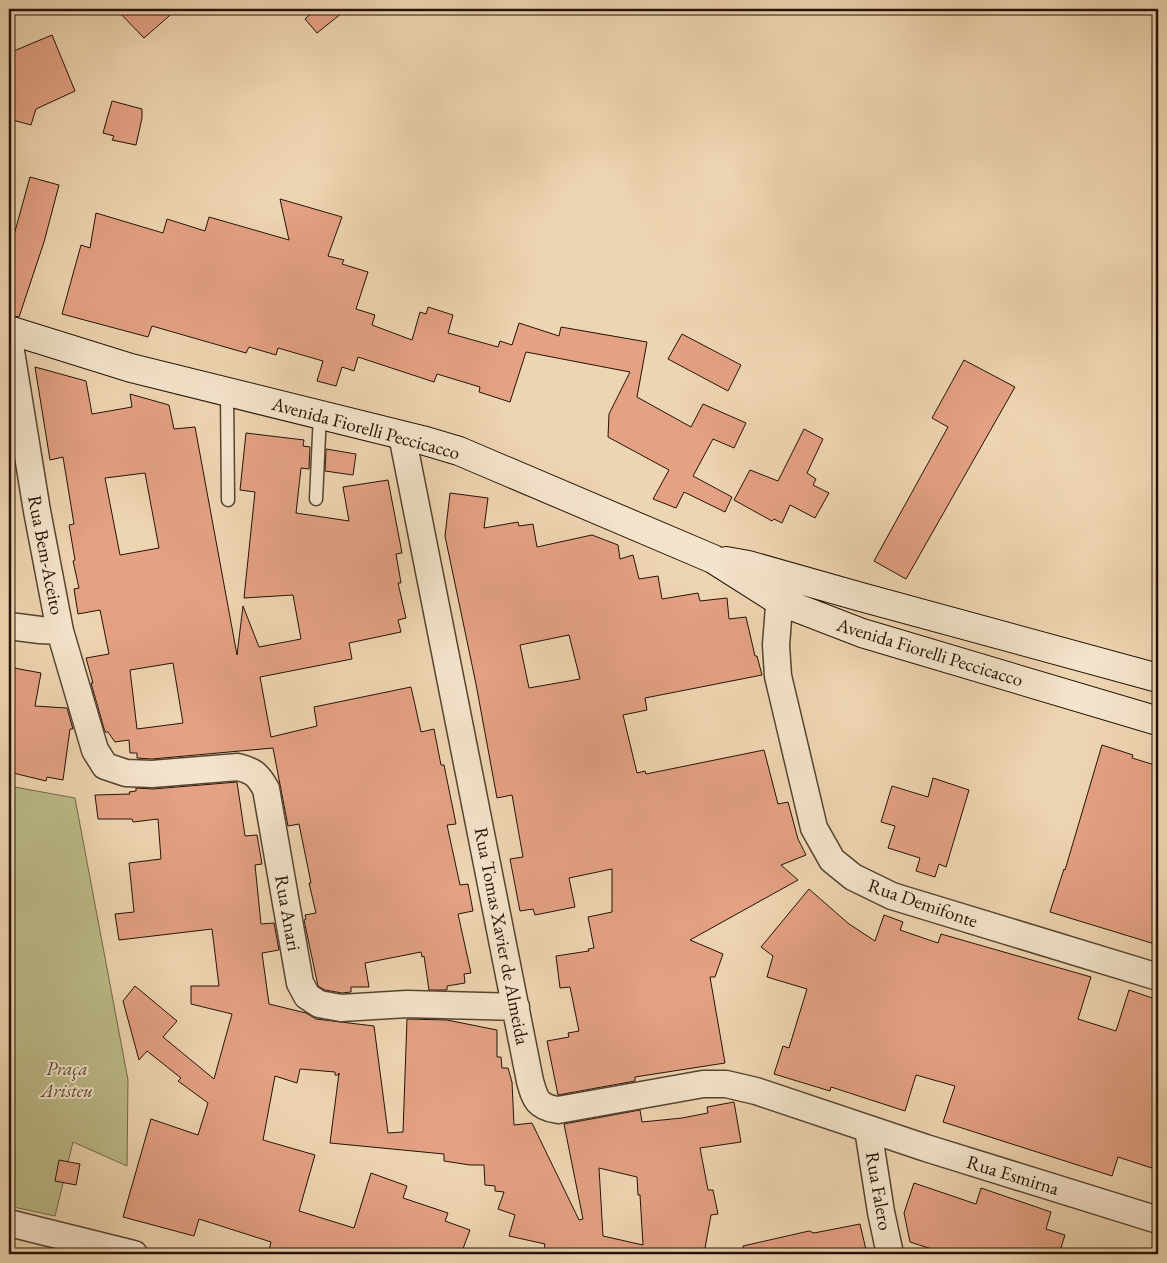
<svg xmlns="http://www.w3.org/2000/svg" width="1167" height="1263" viewBox="0 0 1167 1263" font-family="'EB Garamond',serif">
	<rect width="100%" height="100%" fill="#eed5b1"/>
	<filter id="stains"><feTurbulence type="fractalNoise" baseFrequency=".004" numOctaves="4"/><feColorMatrix values="0 0 0 0 .2 0 0 0 0 .09 0 0 0 0 .02 0 0 0 .5 -.17"/></filter>
	<radialGradient id="worn" r=".72"><stop offset=".6" stop-color="#630" stop-opacity="0"/><stop offset="1" stop-color="#630" stop-opacity=".3"/></radialGradient>
	<!-- green -->
	<path fill="#bcbc89" stroke="#706847" d="M 9,786 L 75,798 L 128,1080 L 127,1166 L 73,1142 L 55,1216 L 9,1206 Z"/>
	<!-- building -->
	<path fill="#e4a184" stroke="#241305" fill-rule="evenodd" d="M 116,9 L 177,9 L 144,38 Z
		M 316,9 L 347,9 L 317,33 L 305,19 Z
		M 52,35 L 75,91 L 36,109 L 31,125 L 9,119 L 9,53 Z
		M 112,101 L 142,109 L 142,118 L 136,145 L 112,140 L 114,136 L 103,133 Z
		M 30,177 L 59,185 L 44,242 L 19,317 L 9,315 L 9,234 L 14,235 Z
		M 280,199 L 342,217 L 328,256 L 344,260 L 342,264 L 368,272 L 356,309 L 375,315 L 372,325 L 412,340 L 420,312 L 426,314 L 428,307 L 453,315 L 448,333 L 498,347 L 500,341 L 512,345 L 519,323 L 559,336 L 561,327 L 647,342 L 637,397 L 691,427 L 703,404 L 746,423 L 734,448 L 713,439 L 693,476 L 732,497 L 725,512 L 684,492 L 676,508 L 653,499 L 669,470 L 608,437 L 609,414 L 630,372 L 526,352 L 510,402 L 479,392 L 480,387 L 437,374 L 434,382 L 358,357 L 354,371 L 342,367 L 336,386 L 317,381 L 323,361 L 278,348 L 276,355 L 249,347 L 246,353 L 152,326 L 148,337 L 62,314 L 81,245 L 90,248 L 96,213 L 163,233 L 167,219 L 205,231 L 209,217 L 289,240 Z
		M 682,334 L 741,365 L 728,391 L 668,359 Z
		M 964,360 L 1015,387 L 906,579 L 874,561 L 948,427 L 932,418 Z
		M 35,367 L 86,381 L 92,414 L 132,407 L 130,394 L 169,405 L 174,429 L 195,427 L 237,655 L 243,606 L 259,647 L 301,639 L 293,595 L 244,598 L 255,492 L 240,490 L 246,433 L 304,440 L 303,446 L 310,447 L 309,469 L 301,468 L 296,513 L 349,521 L 343,487 L 388,480 L 402,553 L 396,554 L 401,583 L 398,583 L 406,618 L 398,620 L 401,632 L 349,643 L 352,659 L 260,677 L 271,737 L 317,726 L 314,707 L 411,687 L 421,732 L 434,729 L 441,765 L 444,765 L 456,824 L 447,825 L 460,885 L 468,884 L 473,911 L 458,914 L 471,973 L 464,974 L 465,983 L 447,986 L 447,990 L 429,990 L 424,956 L 422,957 L 421,952 L 365,963 L 369,987 L 351,987 L 351,992 L 342,993 L 325,990 L 318,986 L 304,920 L 306,919 L 305,915 L 316,913 L 309,883 L 311,883 L 299,824 L 288,826 L 273,748 L 152,759 L 137,758 L 137,753 L 130,753 L 129,740 L 115,742 L 108,732 L 105,732 L 91,683 L 93,683 L 86,658 L 109,654 L 100,610 L 78,614 L 74,589 L 79,588 L 73,561 L 75,560 L 69,525 L 74,524 L 63,457 L 50,460 ZM 145,473 L 159,548 L 120,555 L 105,478 ZM 173,663 L 183,723 L 137,729 L 130,670 Z
		M 804,429 L 823,439 L 807,473 L 816,479 L 813,485 L 829,493 L 815,518 L 790,505 L 782,523 L 774,519 L 772,521 L 734,500 L 750,470 L 778,481 Z
		M 326,449 L 356,454 L 353,475 L 325,471 Z
		M 450,493 L 488,498 L 484,528 L 518,522 L 519,526 L 533,524 L 537,547 L 592,535 L 618,545 L 620,559 L 633,555 L 639,579 L 658,576 L 662,599 L 698,593 L 700,601 L 727,598 L 729,619 L 746,617 L 755,656 L 757,656 L 762,675 L 645,698 L 647,710 L 623,715 L 637,773 L 645,771 L 646,774 L 764,750 L 778,804 L 788,802 L 798,839 L 806,855 L 781,865 L 798,880 L 690,940 L 723,954 L 715,977 L 710,977 L 725,1063 L 635,1077 L 635,1081 L 558,1095 L 547,1041 L 569,1037 L 568,1033 L 579,1031 L 570,987 L 560,988 L 556,956 L 589,951 L 588,949 L 594,948 L 588,917 L 612,912 L 612,869 L 569,878 L 575,907 L 535,915 L 533,909 L 520,911 L 510,859 L 523,857 L 512,795 L 497,798 L 476,684 L 445,536 ZM 569,635 L 580,679 L 529,688 L 520,645 Z
		M 14,668 L 41,673 L 35,706 L 67,708 L 73,729 L 70,729 L 63,780 L 47,777 L 46,781 L 9,772 L 9,679 L 12,680 Z
		M 1102,745 L 1133,755 L 1132,758 L 1158,766 L 1158,945 L 1050,912 L 1064,869 L 1065,870 Z
		M 933,778 L 969,790 L 946,867 L 939,864 L 935,877 L 916,871 L 920,858 L 888,848 L 895,826 L 881,822 L 892,786 L 928,797 Z
		M 237,782 L 245,836 L 257,835 L 262,864 L 255,865 L 261,924 L 274,923 L 279,950 L 262,953 L 269,1004 L 306,1013 L 316,1019 L 374,1026 L 388,1133 L 403,1132 L 407,1019 L 447,1020 L 497,1030 L 497,1057 L 501,1057 L 502,1068 L 508,1068 L 512,1082 L 514,1125 L 532,1123 L 579,1220 L 583,1219 L 564,1124 L 640,1110 L 642,1122 L 682,1118 L 708,1113 L 707,1107 L 734,1102 L 741,1142 L 700,1148 L 708,1190 L 713,1190 L 718,1214 L 711,1215 L 704,1254 L 543,1254 L 545,1244 L 509,1236 L 515,1215 L 498,1209 L 504,1192 L 495,1191 L 495,1186 L 485,1185 L 484,1165 L 470,1165 L 444,1161 L 444,1154 L 330,1143 L 339,1073 L 339,1075 L 335,1075 L 335,1072 L 300,1069 L 297,1083 L 275,1076 L 263,1140 L 315,1155 L 299,1211 L 354,1228 L 371,1173 L 407,1186 L 403,1198 L 448,1213 L 445,1221 L 470,1230 L 461,1254 L 268,1254 L 271,1242 L 199,1219 L 194,1236 L 123,1217 L 151,1119 L 198,1135 L 208,1103 L 178,1081 L 181,1078 L 147,1051 L 139,1060 L 123,1001 L 135,986 L 177,1021 L 163,1037 L 214,1079 L 232,1014 L 191,1004 L 191,986 L 219,986 L 212,929 L 119,940 L 115,914 L 134,912 L 129,863 L 161,859 L 158,819 L 133,822 L 132,819 L 98,819 L 95,795 L 130,794 L 129,792 L 136,791 L 136,788 L 153,789 ZM 599,1168 L 637,1177 L 638,1195 L 640,1195 L 643,1245 L 603,1236 Z
		M 809,889 L 849,924 L 875,941 L 884,915 L 903,922 L 900,930 L 938,943 L 941,934 L 1091,977 L 1078,1019 L 1116,1031 L 1129,990 L 1158,1000 L 1158,1170 L 1118,1157 L 1112,1176 L 943,1122 L 955,1086 L 916,1075 L 905,1111 L 831,1087 L 830,1091 L 774,1074 L 783,1046 L 789,1048 L 807,989 L 767,977 L 773,956 L 761,947 Z
		M 59,1160 L 80,1164 L 76,1185 L 55,1181 Z
		M 914,1183 L 976,1204 L 981,1188 L 1051,1212 L 1046,1229 L 1065,1235 L 1059,1254 L 947,1254 L 910,1242 L 904,1213 Z
		M 860,1224 L 867,1254 L 834,1254 L 833,1250 L 798,1254 L 744,1254 L 743,1246 L 809,1231 L 814,1233 Z"/>
	<g fill="none" stroke-linecap="round" stroke-linejoin="round">
		<!-- lane casing -->
		<g stroke="#564430" stroke-width="15">
			<path id="lane" d="M 227,391 L 228,500
				M 316,499 L 320,414"/>
		</g>
		<!-- street casing -->
		<g stroke="#564430" stroke-width="29">
			<path id="street" d="M 9,339 L 37,511 L 60,631 L 95,750 L 105,766 L 126,773 L 152,774 L 238,767 C 254,771 258,775 266,789 L 300,983 L 307,996 L 319,1004 L 341,1008 L 407,1004 L 516,1007
				M 402,435 L 530,1081 C 535,1099 537,1107 558,1110 L 703,1084 L 726,1084 L 756,1091 L 926,1148 L 1158,1220
				M 781,581 L 776,645 L 778,676 L 814,828 L 832,860 L 853,877 L 892,896 L 1158,977
				M 9,626 L 40,630 L 60,631
				M 868,1129 L 881,1212 L 890,1254
				M 9,1223 L 134,1254"/>
		</g>
		<!-- secondary casing -->
		<g stroke="#241305" stroke-width="30">
			<path id="secondary" d="M 9,330 L 131,368 L 422,440 L 459,451 L 713,559 L 779,601 L 862,633 L 1158,721
				M 726,561 L 748,565 L 861,597 L 1158,678"/>
		</g>
		<!-- lane -->
		<use href="#lane" stroke="#f4e4cc" stroke-width="12"/>
		<!-- street -->
		<use href="#street" stroke="#f4e4cc" stroke-width="26"/>
		<!-- secondary -->
		<use href="#secondary" stroke="#f4e4cc" stroke-width="28"/>
	</g>
	<g text-anchor="middle" dominant-baseline="central" stroke-width="4" stroke-linejoin="round" paint-order="stroke">
		<!-- street labels -->
		<g font-size="19" fill="#241305" stroke="#f4e4cc">
			<text transform="translate(366 428) rotate(15)">Avenida Fiorelli Peccicacco</text>
			<text transform="translate(46 555) rotate(79)">Rua Bem-Aceito</text>
			<text transform="translate(930 652) rotate(17)">Avenida Fiorelli Peccicacco</text>
			<text transform="translate(923 903) rotate(19)">Rua Demifonte</text>
			<text transform="translate(288 913) rotate(80)">Rua Anari</text>
			<text transform="translate(502 936) rotate(79)">Rua Tomas Xavier de Almeida</text>
			<text transform="translate(1013 1175) rotate(17)">Rua Esmirna</text>
			<text transform="translate(879 1191) rotate(80)">Rua Falero</text>
		</g>
		<!-- park labels -->
		<g font-size="19" font-style="italic" fill="#594e33" stroke="#f4e4cc">
			<text x="67" y="1068">Praça<tspan x="67" dy="22">Aristeu</tspan></text>
		</g>
	</g>
	<!-- margin -->
	<rect width="1167" height="1263" fill="none" stroke="#eed5b1" stroke-width="30"/>
	<rect x="10" y="10" width="1147" height="1243" fill="none" stroke="#241305" stroke-width="2.5"/>
	<rect x="15" y="15" width="1137" height="1233" fill="none" stroke="#241305"/>
	<rect width="100%" height="100%" filter="url(#stains)"/>
	<rect width="100%" height="100%" fill="url(#worn)"/>
</svg>
